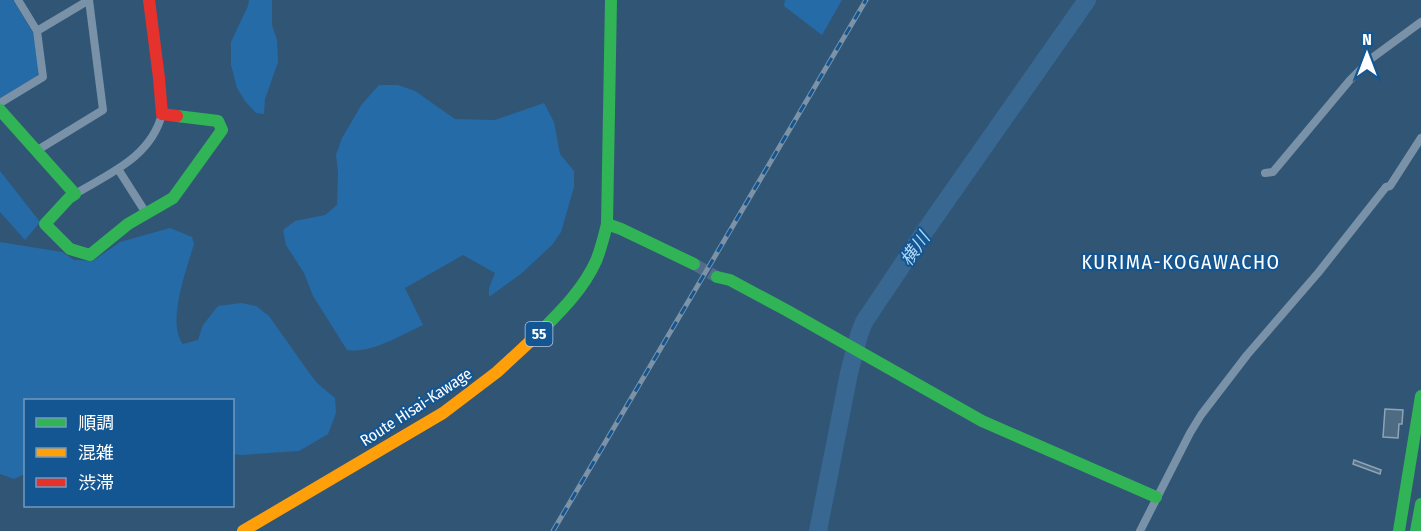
<svg xmlns="http://www.w3.org/2000/svg" width="1421" height="531" viewBox="0 0 1421 531" font-family="'Fira Sans Condensed','Noto Sans JP',sans-serif">
	<rect width="100%" height="100%" fill="#315575"/>
	<!-- green -->
	<path fill="#256ba7" d="M 0,0 L 13,0 L 33,33 L 39,72 L 37,76 L 0,98 Z
		M 249,0 L 272,0 L 272,25 L 277,40 L 278,62 L 265,99 L 264,114 L 256,113 L 245,101 L 237,88 L 231,65 L 231,42 L 248,6 Z
		M 785,0 L 842,0 L 822,35 L 784,6 Z
		M 379,85 L 398,85 L 415,91 L 455,119 L 495,120 L 544,103 L 554,122 L 560,154 L 574,171 L 574,187 L 561,232 L 552,245 L 522,273 L 489,297 L 489,288 L 495,273 L 463,255 L 405,288 L 423,325 C 401,335 371,354 347,350 L 313,296 L 304,273 L 286,245 L 283,230 L 295,221 L 325,215 L 337,205 L 338,172 L 336,155 L 342,138 L 362,104 Z
		M 0,171 L 40,222 L 25,240 L 0,212 Z
		M 170,228 L 192,237 L 194,244 C 187,268 166,323 183,344 L 198,340 L 203,325 L 218,306 L 241,303 L 256,306 L 269,316 L 310,374 L 318,384 L 335,398 L 336,413 L 328,434 L 299,451 L 241,455 L 233,454 L 232,400 L 26,400 L 25,474 L 14,479 L 0,474 L 0,242 L 62,252 L 74,260 L 93,261 L 120,242 Z"/>
	<g fill="none" stroke-linecap="round" stroke-linejoin="round">
		<!-- river -->
		<path stroke="#386892" stroke-width="18" d="M 818,531 L 849,373 L 859,335 L 864,322 L 925,231 L 1087,0"/>
	</g>
	<!-- building -->
	<path fill="#4e6b84" stroke="#8ea3b6" stroke-width="1.5" d="M 1385,409 L 1403,410 L 1402,424 L 1399,424 L 1398,438 L 1383,437 Z
		M 1354,460 L 1381,470 L 1380,474 L 1353,464 Z"/>
	<g fill="none" stroke-linecap="round" stroke-linejoin="round">
		<!-- secondary-tunnel -->
		<path stroke="#506e8a" stroke-width="12" stroke-dasharray="12 6" stroke-linecap="butt" d="M 694,264 L 717,277"/>
		<!-- street -->
		<path stroke="#7992a8" stroke-width="8" d="M 37,31 L 89,0
			M 0,103 L 43,77 L 37,31 L 18,0
			M 36,151 L 103,110 L 89,0
			M 118,169 L 146,213
			M 1265,173 L 1273,172 L 1350,80 L 1372,58 L 1421,22
			M 75,194 C 110,173 151,157 162,114
			M 1140,531 L 1190,433 L 1201,415 L 1247,355 L 1318,273 L 1386,187 L 1390,186 L 1421,138"/>
		<!-- fast -->
		<path stroke="#30b455" stroke-width="12" d="M 0,110 L 75,194 L 69,198 L 45,224 L 70,249 L 90,255 L 128,224 L 173,198 L 222,130 L 218,121 L 177,116
			M 607,224 L 621,229 L 694,264
			M 717,277 L 730,280 L 786,310 L 982,421 L 1156,497
			M 537,335 C 559,313 583,290 596,261 C 601,249 604,236 607,224 L 611,0
			M 1399,531 L 1421,396
			M 1416,531 L 1421,504"/>
		<!-- slow -->
		<path stroke="#ff9f0a" stroke-width="12" d="M 243,531 L 443,413 L 497,372 L 537,335"/>
		<!-- jam -->
		<path stroke="#e5322d" stroke-width="12" d="M 149,0 L 159,78 L 162,114 L 177,116"/>
		<!-- rail casing -->
		<g stroke="#7b92a7" stroke-width="5">
			<path id="rail" d="M 553,531 L 866,0"/>
		</g>
		<!-- rail -->
		<use href="#rail" stroke="#145692" stroke-width="3" stroke-dasharray="9" stroke-linecap="butt"/>
	</g>
	<g text-anchor="middle" dominant-baseline="central" stroke-width="4.5" stroke-linejoin="round" paint-order="stroke">
		<!-- shield labels -->
		<rect fill="#145692" stroke="#b8ccde" stroke-width="1.5" x="525.5" y="322" width="27" height="24" rx="4.5"/>
		<g font-size="15" font-weight="bold" fill="#fff">
			<text x="539" y="334">55</text>
		</g>
		<!-- street labels -->
		<g font-size="16" fill="#fff" stroke="#145692">
			<text transform="translate(416 407) rotate(-33)">Route Hisai-Kawage</text>
		</g>
		<!-- water labels -->
		<g font-size="18" font-style="italic" fill="#aed7f8" stroke="#145692">
			<text transform="translate(915 249) rotate(-55)">横川</text>
		</g>
		<!-- quarter labels -->
		<g font-size="20" letter-spacing="1.5" fill="#fff" stroke="#145692">
			<text x="1181" y="262">KURIMA-KOGAWACHO</text>
		</g>
	</g>
	<!-- legend -->
	<rect x="24" y="399" width="210" height="108" fill="#145692" stroke="#729abe" stroke-width="1.5"/>
	<rect x="36" y="418" width="30" height="9" fill="#30b455" stroke="#729abe" stroke-width="1.5"/>
	<text x="78" y="429" font-size="18" fill="#ffffff">順調</text>
	<rect x="36" y="448" width="30" height="9" fill="#ff9f0a" stroke="#729abe" stroke-width="1.5"/>
	<text x="78" y="459" font-size="18" fill="#ffffff">混雑</text>
	<rect x="36" y="478" width="30" height="9" fill="#e5322d" stroke="#729abe" stroke-width="1.5"/>
	<text x="78" y="489" font-size="18" fill="#ffffff">渋滞</text>
	<!-- north arrow -->
	<g transform="translate(1367 54)" stroke="#145692" stroke-width="4.5" paint-order="stroke">
	<path d="M0-4.5L10 22L0 15L-10 22Z" fill="#ffffff"/>
	<text y="-9" font-size="16" font-weight="bold" text-anchor="middle" fill="#ffffff">N</text>
	</g>
</svg>
